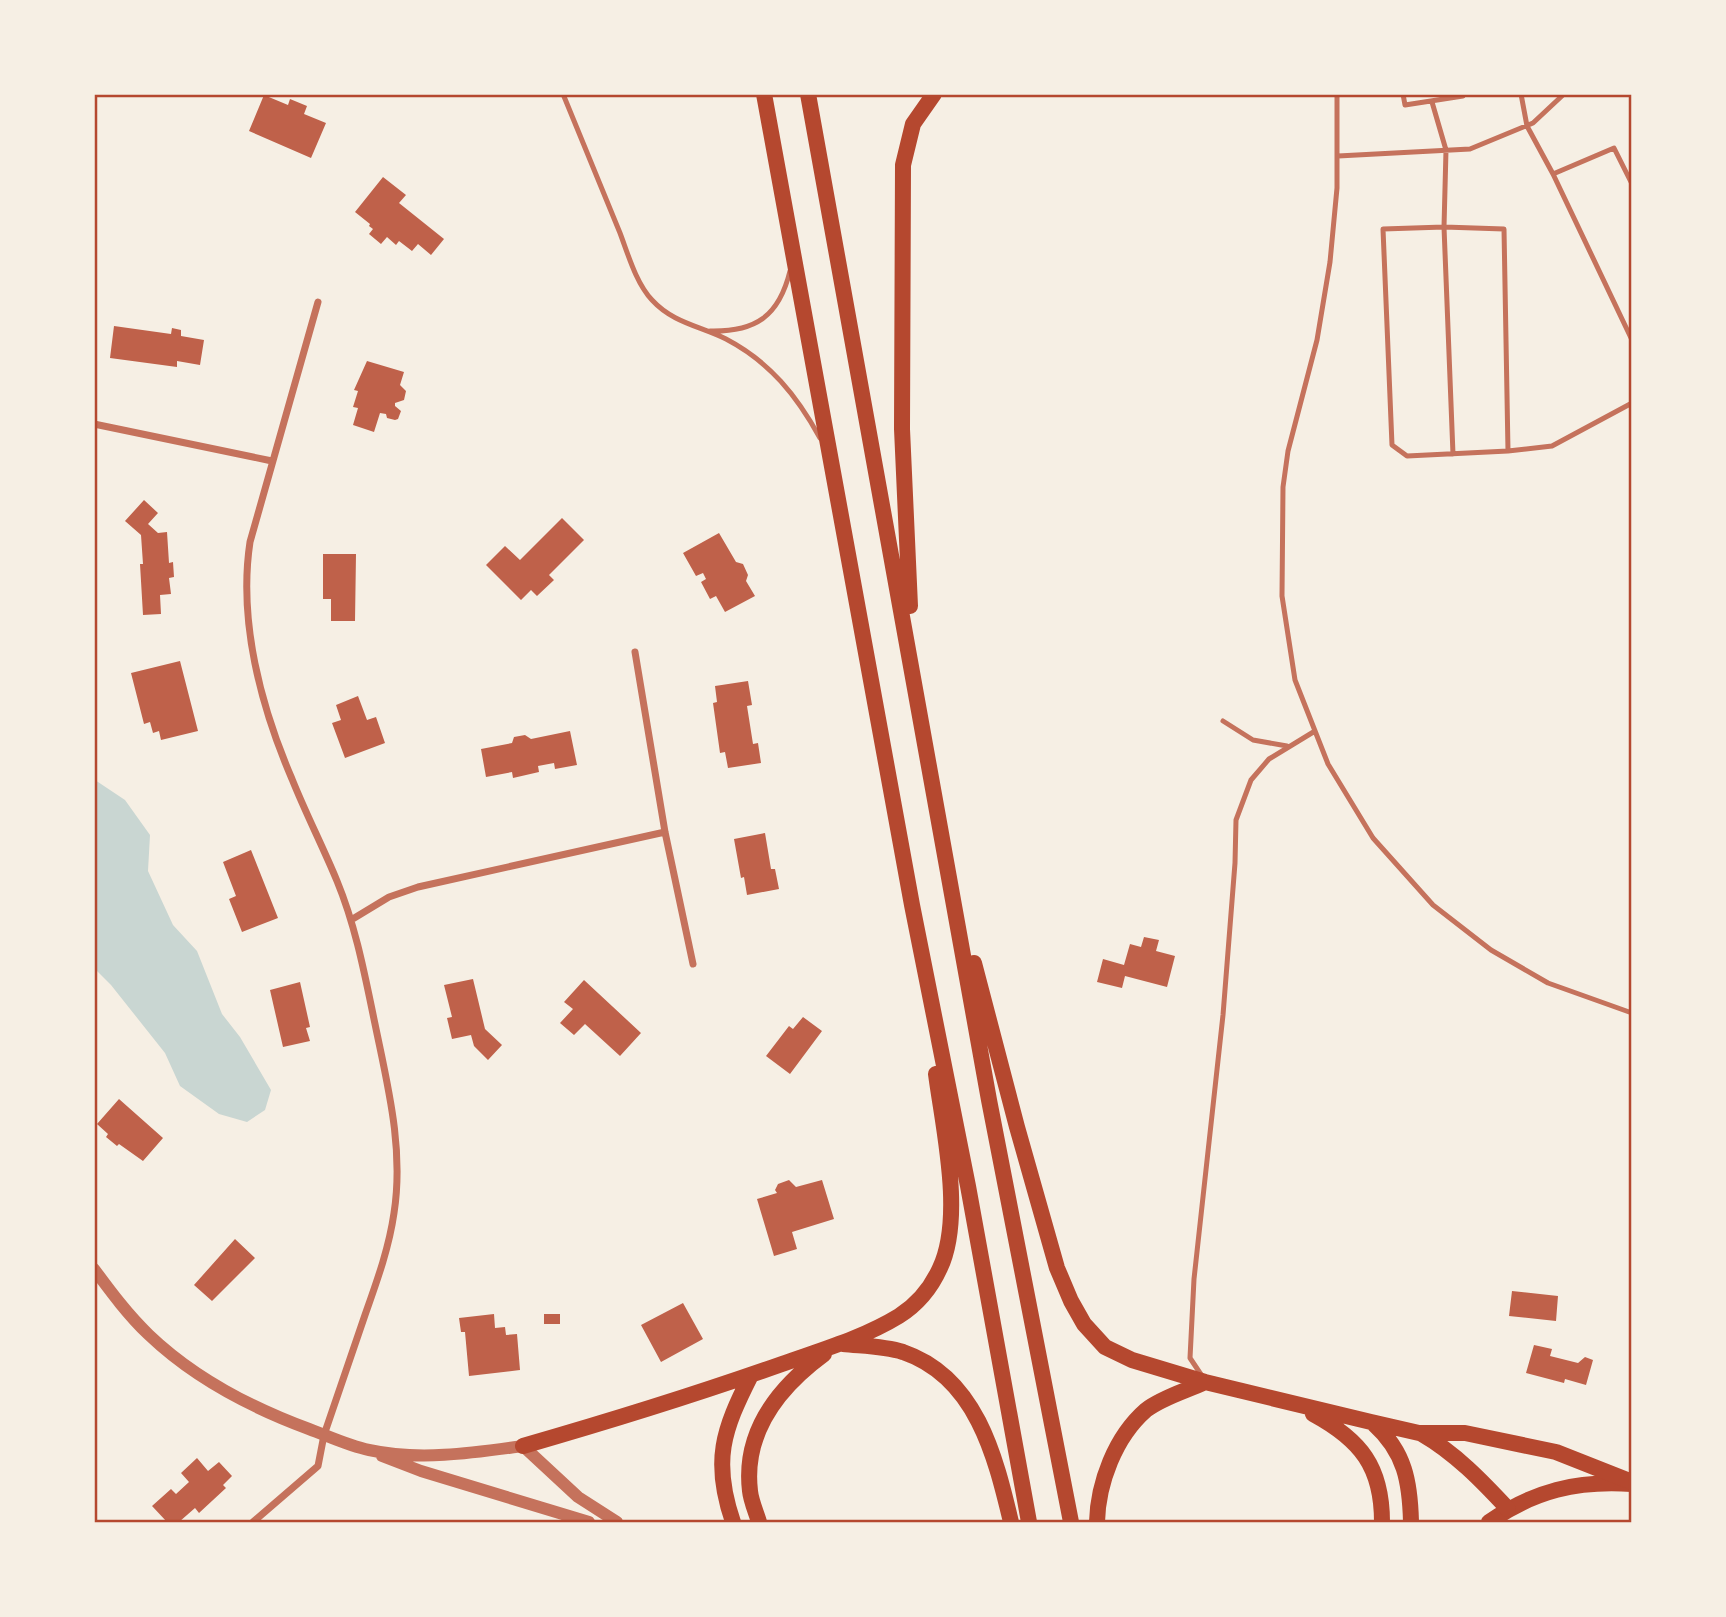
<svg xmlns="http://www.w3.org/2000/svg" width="1726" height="1617" viewBox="0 0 1726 1617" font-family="'Space Grotesk',sans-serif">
	<rect width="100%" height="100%" fill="#f6efe4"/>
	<!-- water -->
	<path fill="#c9d6d2" d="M 95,780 L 125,800 L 150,835 L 148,871 L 173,925 L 197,951 L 222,1014 L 240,1037 L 271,1090 L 265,1110 L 247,1122 L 219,1114 L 180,1086 L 165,1053 L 111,985 L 95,969 Z"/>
	<!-- building -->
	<path fill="#bf614a" d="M 264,95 L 288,105 L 290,99 L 307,106 L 304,114 L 326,123 L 311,158 L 249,131 Z
		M 383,177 L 406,195 L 399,203 L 444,239 L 431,255 L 418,244 L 412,251 L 399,241 L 396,245 L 387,237 L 381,244 L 369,234 L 373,229 L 369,226 L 370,224 L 355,212 Z
		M 114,326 L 171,334 L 172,328 L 181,330 L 181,336 L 204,340 L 200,365 L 177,361 L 177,367 L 110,358 Z
		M 367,361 L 404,372 L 400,385 L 406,391 L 404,400 L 395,403 L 395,406 L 401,411 L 398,419 L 395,420 L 387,418 L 386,414 L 380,413 L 374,432 L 353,425 L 358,408 L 353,407 L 358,391 L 354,390 Z
		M 144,500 L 158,513 L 148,524 L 158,533 L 167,532 L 169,563 L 173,562 L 174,577 L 169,578 L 171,594 L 160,595 L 161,614 L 143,615 L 140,564 L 143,564 L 141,535 L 125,521 Z
		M 562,518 L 584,540 L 549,575 L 554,580 L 537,596 L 531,590 L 521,600 L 486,565 L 505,546 L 520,560 Z
		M 719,533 L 736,562 L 743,564 L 748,575 L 746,581 L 755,596 L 725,612 L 716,596 L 710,599 L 701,582 L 706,579 L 703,573 L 696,576 L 683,553 Z
		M 323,554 L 356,554 L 355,621 L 331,621 L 331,599 L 323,599 Z
		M 180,661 L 198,731 L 161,740 L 159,731 L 153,733 L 150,722 L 144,724 L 131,673 Z
		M 748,681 L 752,705 L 747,706 L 753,744 L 758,743 L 761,763 L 728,768 L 725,752 L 720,753 L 713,703 L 717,702 L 715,686 Z
		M 358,696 L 367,720 L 376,717 L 385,743 L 345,758 L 332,723 L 341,720 L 336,705 Z
		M 570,731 L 577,765 L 555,769 L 554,763 L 538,766 L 539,772 L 513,778 L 512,772 L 486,777 L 481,749 L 512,743 L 514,737 L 525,735 L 531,739 Z
		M 765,833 L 771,869 L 775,869 L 779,889 L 747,895 L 744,877 L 741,878 L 734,839 Z
		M 251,850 L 278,918 L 242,932 L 229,899 L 236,896 L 223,862 Z
		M 1144,937 L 1159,940 L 1156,951 L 1175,956 L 1167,987 L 1125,976 L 1122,988 L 1097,982 L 1103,959 L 1124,965 L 1130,944 L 1141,947 Z
		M 473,979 L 485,1029 L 502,1045 L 488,1060 L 474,1046 L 471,1035 L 452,1039 L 447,1018 L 452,1017 L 444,985 Z
		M 584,980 L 641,1033 L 620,1056 L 585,1024 L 574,1035 L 560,1023 L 573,1009 L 564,1002 Z
		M 300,982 L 310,1027 L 306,1028 L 310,1041 L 283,1047 L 270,990 Z
		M 803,1017 L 822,1031 L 790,1074 L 766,1056 L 789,1026 L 793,1029 Z
		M 119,1099 L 163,1138 L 143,1161 L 119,1144 L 117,1146 L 106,1137 L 108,1134 L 97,1124 Z
		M 789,1180 L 796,1187 L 822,1180 L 834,1219 L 792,1232 L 797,1249 L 774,1256 L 757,1199 L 777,1193 L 775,1190 L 778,1184 Z
		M 235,1239 L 255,1258 L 212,1301 L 194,1285 Z
		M 1512,1291 L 1558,1296 L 1556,1321 L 1509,1316 Z
		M 683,1303 L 703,1339 L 661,1362 L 641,1325 Z
		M 494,1314 L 495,1328 L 505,1327 L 506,1335 L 517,1334 L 520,1370 L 469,1376 L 465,1332 L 461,1332 L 459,1318 Z
		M 544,1314 L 560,1314 L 560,1324 L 544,1324 Z
		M 1534,1345 L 1552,1349 L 1550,1356 L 1578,1363 L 1585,1357 L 1593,1360 L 1586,1385 L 1565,1379 L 1564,1383 L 1526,1373 Z
		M 197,1458 L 208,1471 L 219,1462 L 232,1476 L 223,1485 L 226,1488 L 199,1513 L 195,1508 L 179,1522 L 167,1522 L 152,1506 L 171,1489 L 176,1494 L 189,1482 L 181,1473 Z"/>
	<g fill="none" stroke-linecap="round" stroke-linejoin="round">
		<!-- service -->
		<path stroke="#c5725c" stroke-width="5" d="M 563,94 C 582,141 601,187 620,233 C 628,254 636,283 652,300 C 673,323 700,326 726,339 C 770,362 797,396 820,438
			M 1337,94 L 1337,188 L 1330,262 L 1317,340 L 1288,451 L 1283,487 L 1282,596 L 1295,680 L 1328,764 L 1373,838 L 1433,905 L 1491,950 L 1548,983 L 1632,1013
			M 1403,94 L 1405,105 L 1463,96 L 1463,94
			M 1521,94 L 1527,126 L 1553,174 L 1632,340
			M 1432,102 L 1446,150 L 1444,227 L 1383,229 L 1392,445 L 1407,456 L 1508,451 L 1552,446 L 1632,403
			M 1338,156 L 1470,149 L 1533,123 L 1564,94
			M 1553,174 L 1614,148 L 1632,184
			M 710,331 C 756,332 779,316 790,271
			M 1453,454 L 1444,227 L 1504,229 L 1508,451
			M 1223,721 L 1253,740 L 1287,746
			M 1202,1376 L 1190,1358 L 1194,1279 L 1223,1015 L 1235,863 L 1236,820 L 1251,780 L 1269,759 L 1315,731"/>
		<!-- minor -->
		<path stroke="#c5725c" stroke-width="7" d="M 94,424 L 272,461
			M 635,652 L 665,832 L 693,964
			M 351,920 L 389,897 L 418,887 L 665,832
			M 253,1522 L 318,1466 L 324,1435 C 338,1395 351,1355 365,1315 C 377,1281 389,1248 394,1213 C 404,1149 388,1087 375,1024 C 365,976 356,927 337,881 C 323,847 306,814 292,779 C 261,707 238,621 250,542 L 318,302"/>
		<!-- tertiary -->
		<path stroke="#c5725c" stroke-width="12" d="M 94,1269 C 111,1292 128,1315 149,1335 C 193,1377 252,1408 309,1429 C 328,1436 349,1446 369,1450 C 419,1461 473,1453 523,1446 L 578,1497 L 617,1522
			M 382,1456 L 421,1471 L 589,1522"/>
		<!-- primary -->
		<path stroke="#b5482f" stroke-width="16" d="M 1489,1522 C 1534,1491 1577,1480 1632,1484"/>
		<!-- trunk -->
		<path stroke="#b5482f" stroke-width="16" d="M 764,94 L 912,905 L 968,1186 L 1029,1522
			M 808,94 L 989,1100 L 1071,1522
			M 910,606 L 902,429 L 903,165 L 913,124 L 934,94
			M 974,963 L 1017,1127 L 1057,1268 L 1071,1301 L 1084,1324 L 1105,1347 L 1132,1360 L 1205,1382 L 1371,1422 L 1419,1433 L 1465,1433 L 1556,1452 L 1632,1482
			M 843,1344 C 862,1346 884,1346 903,1352 C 976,1377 995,1455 1011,1522
			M 1313,1414 C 1361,1440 1382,1467 1382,1522
			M 1374,1424 C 1405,1452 1410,1482 1411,1522
			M 1422,1434 C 1455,1453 1482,1481 1508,1509
			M 523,1446 C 610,1421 697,1394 782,1364 C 821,1350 863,1338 899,1316 C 918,1304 931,1288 940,1268 C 964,1217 943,1128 936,1074
			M 733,1522 C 712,1461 723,1430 751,1375
			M 759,1522 C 756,1512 751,1501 750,1491 C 743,1432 779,1387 824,1354
			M 1097,1522 C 1098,1483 1115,1437 1146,1410 C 1163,1397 1186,1391 1205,1382"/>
	</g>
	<!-- border -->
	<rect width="1726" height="1617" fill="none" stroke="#f6efe4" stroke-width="192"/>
	<rect x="96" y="96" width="1534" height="1425" fill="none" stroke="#b5482f" stroke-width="2.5"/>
</svg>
